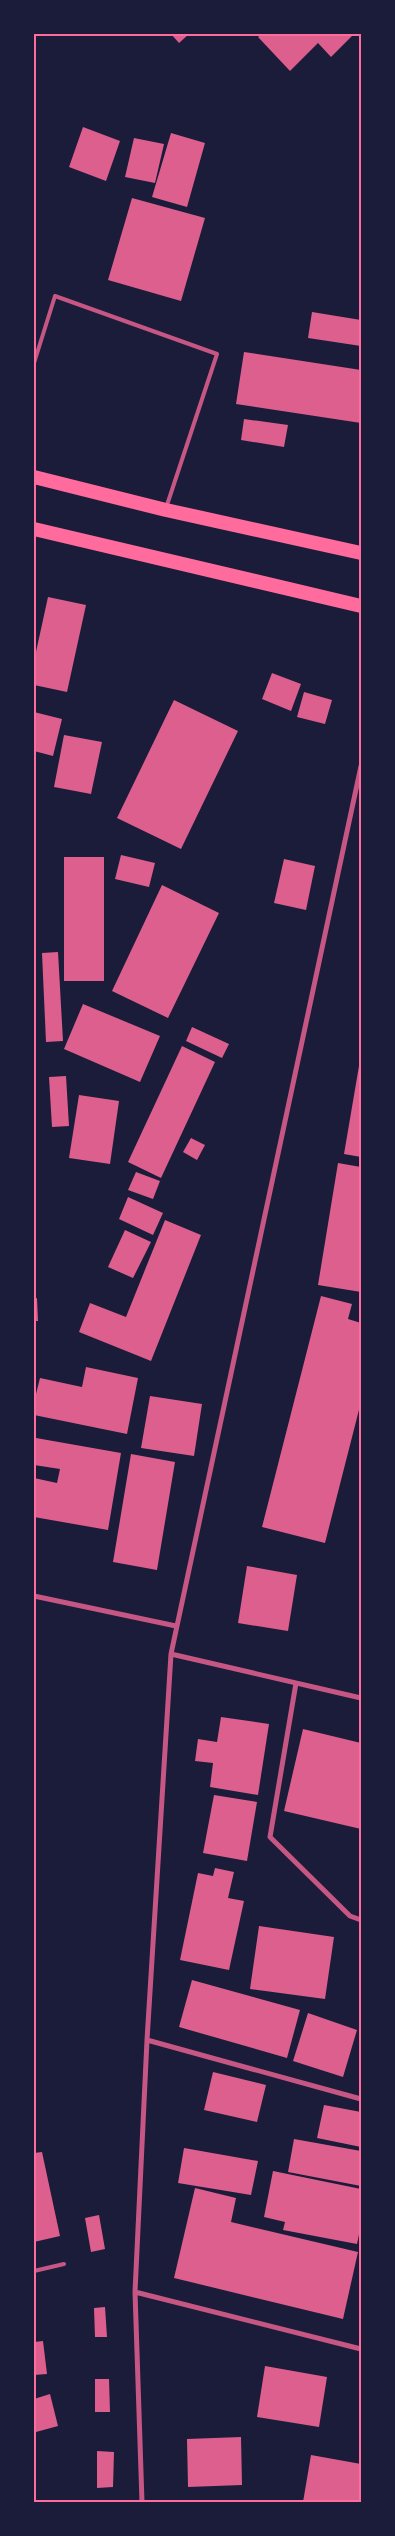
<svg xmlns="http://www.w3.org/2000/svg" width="395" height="2536" viewBox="0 0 395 2536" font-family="'IBM Plex Sans',sans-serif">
	<rect width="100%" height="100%" fill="#1b1b3a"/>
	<!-- building -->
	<path fill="#dd5f8e" d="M 171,34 L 189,34 L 179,43 Z
		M 262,34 L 354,34 L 331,57 L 318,43 L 290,71 L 258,37 Z
		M 83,127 L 120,141 L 106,181 L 69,167 Z
		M 171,133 L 205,143 L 187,207 L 152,197 Z
		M 134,138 L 164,144 L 155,183 L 125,177 Z
		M 132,198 L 205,218 L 181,301 L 108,280 Z
		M 312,312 L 361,320 L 361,346 L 308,338 Z
		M 244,352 L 361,370 L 361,423 L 236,404 Z
		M 244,419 L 288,425 L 284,447 L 241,440 Z
		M 48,597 L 86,605 L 67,692 L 34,685 L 34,661 Z
		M 272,673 L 301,684 L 291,711 L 262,699 Z
		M 304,692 L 332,700 L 325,724 L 297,717 Z
		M 174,700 L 238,731 L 181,849 L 117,818 Z
		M 34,712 L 62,719 L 53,756 L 34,751 Z
		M 64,735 L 102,742 L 91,794 L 54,787 Z
		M 121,855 L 155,863 L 149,887 L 115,879 Z
		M 64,857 L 104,857 L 104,981 L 64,981 Z
		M 284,859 L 315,866 L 306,910 L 274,903 Z
		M 162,885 L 219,913 L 168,1018 L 112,991 Z
		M 58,952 L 63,1041 L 46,1042 L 42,953 Z
		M 83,1004 L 160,1036 L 140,1082 L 64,1049 Z
		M 192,1027 L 229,1044 L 222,1058 L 186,1041 Z
		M 182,1046 L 215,1062 L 161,1178 L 128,1162 Z
		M 360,1060 L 361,1060 L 361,1157 L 344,1154 Z
		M 66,1076 L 69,1126 L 52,1127 L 49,1077 Z
		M 79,1095 L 119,1101 L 110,1164 L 69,1158 Z
		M 191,1138 L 205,1145 L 197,1160 L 183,1152 Z
		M 338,1163 L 361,1167 L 361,1292 L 318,1285 Z
		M 136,1172 L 160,1181 L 153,1199 L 128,1190 Z
		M 128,1197 L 163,1213 L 153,1235 L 119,1219 Z
		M 165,1220 L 201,1235 L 151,1361 L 79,1332 L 90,1303 L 126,1317 Z
		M 125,1230 L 151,1242 L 133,1278 L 108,1267 Z
		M 321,1296 L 352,1304 L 348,1319 L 361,1323 L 361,1402 L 325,1543 L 262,1527 Z
		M 37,1298 L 38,1321 L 34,1321 L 34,1299 Z
		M 86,1367 L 138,1378 L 127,1434 L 34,1415 L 34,1394 L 36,1394 L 40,1378 L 82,1387 Z
		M 150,1396 L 202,1404 L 194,1456 L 141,1448 Z
		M 36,1438 L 121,1453 L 108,1530 L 34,1517 L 34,1478 L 57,1483 L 60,1469 L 34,1465 Z
		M 131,1454 L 175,1462 L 157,1570 L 113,1562 Z
		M 247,1566 L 297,1575 L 288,1631 L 238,1623 Z
		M 221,1717 L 269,1724 L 258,1795 L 210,1787 L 213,1763 L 195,1761 L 198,1739 L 217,1742 Z
		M 303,1729 L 361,1743 L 361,1829 L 284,1811 Z
		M 214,1795 L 257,1802 L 247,1861 L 203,1853 Z
		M 215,1868 L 234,1872 L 228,1898 L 244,1901 L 229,1970 L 180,1960 L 198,1873 L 213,1876 Z
		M 259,1926 L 334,1937 L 325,1999 L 250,1989 Z
		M 192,1980 L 300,2010 L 287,2058 L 179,2027 Z
		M 308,2013 L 357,2030 L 343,2077 L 293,2061 Z
		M 213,2072 L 266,2085 L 257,2122 L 204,2110 Z
		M 324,2105 L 361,2112 L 361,2147 L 317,2138 Z
		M 294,2139 L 361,2151 L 361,2186 L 288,2172 Z
		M 184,2148 L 258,2161 L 251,2195 L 178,2183 Z
		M 42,2152 L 60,2236 L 34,2242 L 34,2153 Z
		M 273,2171 L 361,2189 L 361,2225 L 357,2244 L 283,2230 L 285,2222 L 264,2217 Z
		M 195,2188 L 236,2198 L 231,2222 L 358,2252 L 343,2319 L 174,2278 Z
		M 99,2215 L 105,2249 L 91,2252 L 85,2218 Z
		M 105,2307 L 107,2337 L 95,2337 L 94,2308 Z
		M 43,2341 L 47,2374 L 34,2375 L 34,2342 Z
		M 265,2366 L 327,2377 L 319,2427 L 257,2417 Z
		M 95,2379 L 109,2379 L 110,2412 L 95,2412 Z
		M 50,2394 L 58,2426 L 36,2432 L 34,2399 Z
		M 241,2437 L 242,2485 L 188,2487 L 187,2439 Z
		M 97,2451 L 114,2452 L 113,2487 L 97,2488 Z
		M 311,2455 L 361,2464 L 361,2502 L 303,2502 Z"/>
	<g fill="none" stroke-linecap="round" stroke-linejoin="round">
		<!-- service -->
		<path stroke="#c65784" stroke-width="4" d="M 34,363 L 55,296 L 217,354 L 166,508
			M 34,2271 L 64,2264"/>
		<!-- minor -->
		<path stroke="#c65784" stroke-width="5" d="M 34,1596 L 176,1626
			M 171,1654 L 361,1698
			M 296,1683 L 270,1837 L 350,1916 L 361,1920
			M 147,2040 L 361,2099
			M 135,2292 L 361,2349
			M 142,2502 L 135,2292 L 147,2040 L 171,1654 L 361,766"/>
		<!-- trunk -->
		<path stroke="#ff6b9d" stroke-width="14" d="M 34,477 L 166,510 L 361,553
			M 34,529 L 361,606"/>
	</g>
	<!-- border -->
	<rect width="395" height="2536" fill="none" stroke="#1b1b3a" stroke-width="70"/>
	<rect x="35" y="35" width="325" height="2466" fill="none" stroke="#ff6b9d" stroke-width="2"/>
</svg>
